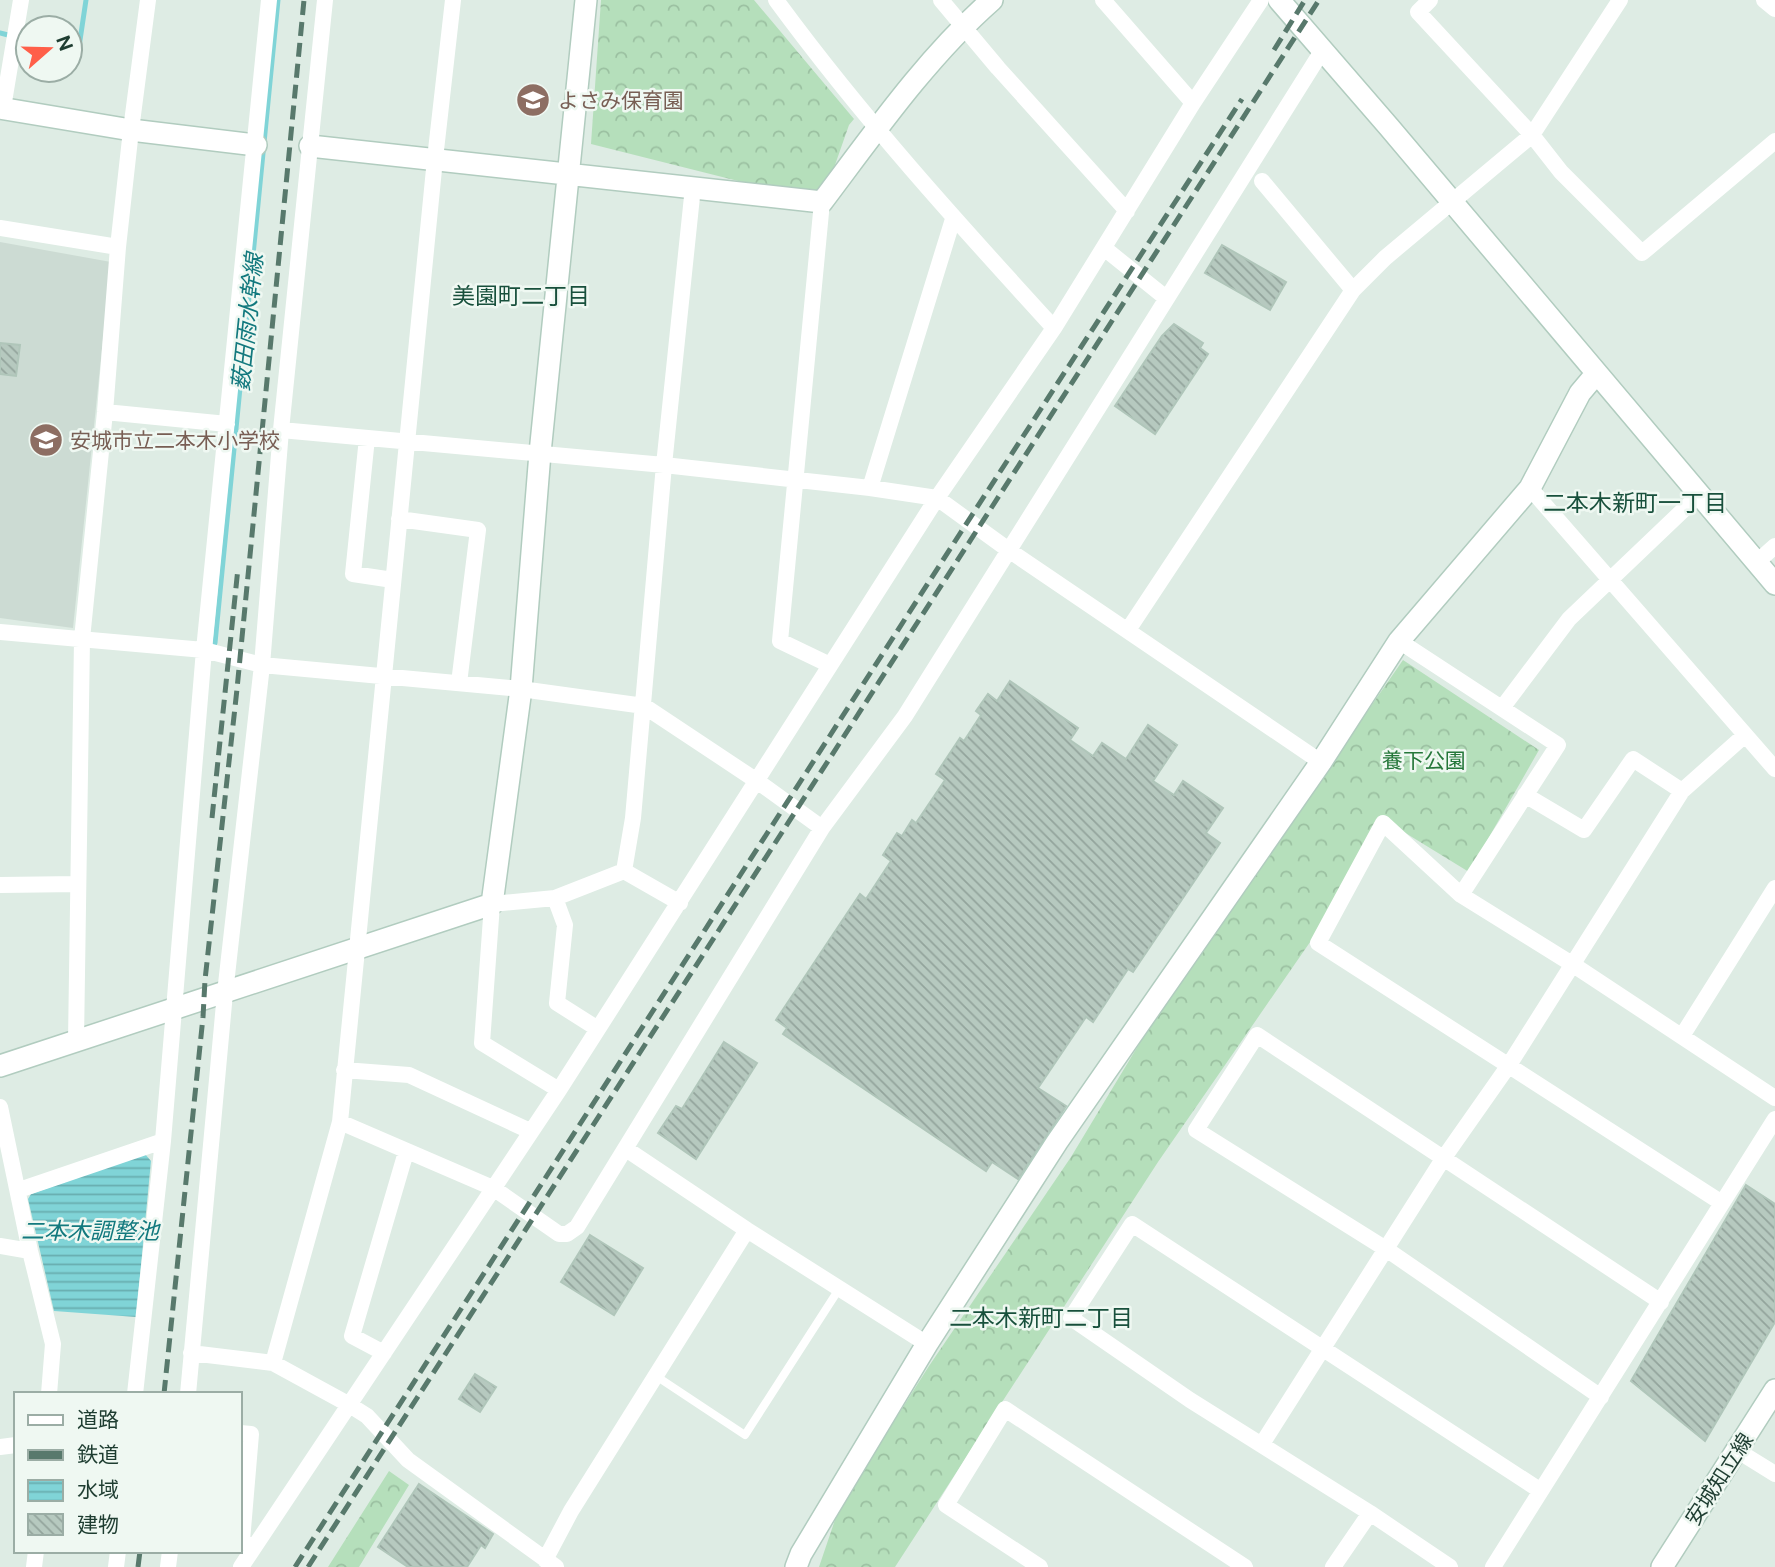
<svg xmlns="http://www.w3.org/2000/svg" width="1775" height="1567" viewBox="0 0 1775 1567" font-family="'Public Sans','Noto Sans JP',sans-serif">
	<defs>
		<pattern id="forest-crowns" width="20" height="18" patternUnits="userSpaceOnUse" patternTransform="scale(1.75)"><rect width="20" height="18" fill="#b5dfbb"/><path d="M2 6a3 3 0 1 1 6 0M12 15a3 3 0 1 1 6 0" fill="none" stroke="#9bc0a1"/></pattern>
		<pattern id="water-rules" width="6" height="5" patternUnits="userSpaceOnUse" patternTransform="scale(1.75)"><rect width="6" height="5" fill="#80d4d7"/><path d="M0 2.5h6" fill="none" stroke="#68adaf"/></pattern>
		<pattern id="building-back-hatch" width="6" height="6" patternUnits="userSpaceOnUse" patternTransform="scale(1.75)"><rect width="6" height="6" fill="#b6c9bf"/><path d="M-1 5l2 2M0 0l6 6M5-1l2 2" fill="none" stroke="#93a49c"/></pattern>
	</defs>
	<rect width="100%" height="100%" fill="#deece4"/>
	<!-- built -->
	<path fill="#ccdbd3" d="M 0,242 L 111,262 L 73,628 L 0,618 Z"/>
	<!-- forest -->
	<path fill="url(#forest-crowns)" d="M 601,0 L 754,0 L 854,119 L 849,125 L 822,202 L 591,144 Z
		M 1403,660 L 1539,750 L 1469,872 L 1381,818 L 1317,932 L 1158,1162 L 895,1567 L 819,1567 L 839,1508 L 929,1366 L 1071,1157 L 1159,1011 Z
		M 389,1471 L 409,1485 L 359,1567 L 328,1567 Z"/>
	<!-- water -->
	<path fill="url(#water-rules)" d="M 145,1154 L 151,1161 L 136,1317 L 54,1311 L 28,1199 L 31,1194 Z"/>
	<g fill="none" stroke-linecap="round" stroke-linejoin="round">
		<!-- stream -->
		<path stroke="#80d4d7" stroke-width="5" d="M 0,33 L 8,35
			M 23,37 L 28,38
			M 70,45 L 79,47 L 86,0
			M 215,643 L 278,0"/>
	</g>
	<!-- building -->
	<path fill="url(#building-back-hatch)" stroke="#b0c6ba" stroke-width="2" d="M 1222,245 L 1286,282 L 1270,310 L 1205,273 Z
		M 1174,324 L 1203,343 L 1200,348 L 1208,354 L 1155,434 L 1115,406 L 1162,336 Z
		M 0,343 L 20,345 L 16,376 L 0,374 Z
		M 1010,681 L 1078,728 L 1070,740 L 1093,756 L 1102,743 L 1126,759 L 1148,725 L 1177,745 L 1153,781 L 1174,795 L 1183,781 L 1223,808 L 1206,833 L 1220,843 L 1133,972 L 1128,969 L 1093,1022 L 1086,1017 L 1038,1088 L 1066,1106 L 1018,1179 L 992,1162 L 986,1171 L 783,1034 L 787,1028 L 776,1020 L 860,894 L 866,899 L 891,861 L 883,855 L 897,833 L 902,836 L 912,820 L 916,823 L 945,780 L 936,774 L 960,738 L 964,741 L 981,715 L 976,711 L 988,694 L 997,701 Z
		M 724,1042 L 757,1063 L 696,1159 L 658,1133 L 676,1106 L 682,1109 Z
		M 1746,1185 L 1775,1204 L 1775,1322 L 1705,1441 L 1631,1381 Z
		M 590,1235 L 643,1268 L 614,1315 L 561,1282 Z
		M 475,1374 L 496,1387 L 480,1412 L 459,1399 Z
		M 419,1484 L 493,1534 L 485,1548 L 481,1545 L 467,1567 L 408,1567 L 378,1547 Z"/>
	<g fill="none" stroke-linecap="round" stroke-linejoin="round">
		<!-- secondary casing -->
		<g stroke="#b1ccbf" stroke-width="24">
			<path id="secondary" d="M 1279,0 L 1389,127 L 1775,584
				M 0,108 L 131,130 L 256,145
				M 310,146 L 822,202 C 874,133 927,57 992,0
				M 0,1066 L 492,904 L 521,689 L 540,453 L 586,0
				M 796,1567 L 801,1554 L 927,1344 L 1057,1142 L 1321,762 L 1399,641 L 1530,488 L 1580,393 L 1596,374
				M 1662,1567 L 1775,1390"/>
		</g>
		<!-- lane -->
		<path stroke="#fff" stroke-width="8" d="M 656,1376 L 745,1435 L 839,1289"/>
		<!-- street -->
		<path stroke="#fff" stroke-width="16" d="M 776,0 C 861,116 957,222 1054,328
			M 941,0 L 998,68 L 1127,211
			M 1103,0 L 1193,103
			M 1430,0 L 1418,12 L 1532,135 L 1561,172 L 1642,253 L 1775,141
			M 1764,0 L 1775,9
			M 3,108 L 21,0
			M 1262,181 L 1353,290
			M 822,202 L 780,641 L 830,665
			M 0,228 L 118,247
			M 1104,248 L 1166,298
			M 105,412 L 227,424
			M 281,430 L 664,465 L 870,488 L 937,498 L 1010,551 L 1321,762
			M 367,438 L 353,574 L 393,580
			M 870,488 L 953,219
			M 1530,488 L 1775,769
			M 399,519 L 478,530 L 459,683
			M 1757,562 L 1775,546
			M 1128,630 L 1353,290 L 1385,258 L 1532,135 L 1620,0
			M 0,632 L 204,650 L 262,665 L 521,689 L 644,706 L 757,781 L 822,828
			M 1399,641 L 1558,745 L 1461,895
			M 1502,708 L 1569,619 L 1699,495
			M 1525,795 L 1584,830 L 1633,759 L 1682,791
			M 624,871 L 633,818 L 664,465 L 693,187
			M 624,871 L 680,903
			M 0,885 L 78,884
			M 555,898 L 565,925 L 557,1003 L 598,1029
			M 1682,1036 L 1775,888
			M 76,1041 L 82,639 L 105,412 L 118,247 L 131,130 L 148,0
			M 344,1070 L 409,1075 L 530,1131
			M 559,1090 L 482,1043 L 492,904 L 555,898 L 624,871
			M 0,1107 L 30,1251 L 53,1344 L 49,1394
			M 340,1122 L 493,1188 L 559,1234 L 567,1234 L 577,1227 L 822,828 L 905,716 L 1322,51
			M 626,1149 L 747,1230 L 927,1344
			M 19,1190 L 163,1141
			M 1722,1203 L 1318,943 L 1383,823 L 1461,895 L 1572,964 L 1775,1098
			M 0,1246 L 30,1251
			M 191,1353 L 273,1363 L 348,1404 L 367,1416 L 408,1460 L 556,1567
			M 384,1353 L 352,1336 L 406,1152
			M 273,1363 L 340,1122 L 435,159 L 453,0
			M 135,1394 L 163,1141 L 204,650 L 269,0
			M 188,1394 L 225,993 L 262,665 L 281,430 L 325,0
			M 1601,1397 L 1386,1249 L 1196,1130 L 1257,1035 L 1661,1302
			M 240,1433 L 251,1434 L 242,1541 L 254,1547
			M 1262,1444 L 1443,1159 L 1509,1065 L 1682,791 L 1745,735
			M 0,1447 L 16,1445
			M 1738,1451 L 1775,1474
			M 545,1560 L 571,1511 L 747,1230
			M 34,1567 L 36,1551
			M 116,1567 L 118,1551
			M 168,1567 L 170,1551
			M 241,1567 L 559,1090 L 937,498 L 1054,328 L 1193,103 L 1261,0
			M 1040,1567 L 946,1505 L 1005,1409 L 1245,1567
			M 1333,1567 L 1370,1513
			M 1450,1567 L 1370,1513 L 1190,1400 L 1071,1318 L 1132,1224 L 1541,1491
			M 1493,1567 L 1775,1119"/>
		<!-- secondary -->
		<use href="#secondary" stroke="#fff" stroke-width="21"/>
		<!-- rail -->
		<path stroke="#58796c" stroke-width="5" stroke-dasharray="14 7" stroke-linecap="butt" d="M 1274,50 L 1305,0
			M 212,818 L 238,568
			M 164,1394 L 203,1017 L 205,980 L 237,689 L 304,0
			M 138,1567 L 140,1551
			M 295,1567 L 961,532 L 1242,99
			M 308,1567 L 1319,0"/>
	</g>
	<!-- icons -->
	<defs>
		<g id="school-disc" transform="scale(1.75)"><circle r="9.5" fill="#8d6e63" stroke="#eff8f2"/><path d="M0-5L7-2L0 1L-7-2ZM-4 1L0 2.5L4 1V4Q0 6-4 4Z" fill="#fff"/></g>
	</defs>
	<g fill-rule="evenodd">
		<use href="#school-disc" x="533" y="100"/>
		<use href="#school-disc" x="46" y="440"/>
	</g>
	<g text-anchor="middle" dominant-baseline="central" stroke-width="5" stroke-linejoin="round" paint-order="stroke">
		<!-- education labels -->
		<g font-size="21" fill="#785e54" stroke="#eff8f2" text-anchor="start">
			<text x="558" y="100">よさみ保育園</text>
			<text x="70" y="440">安城市立二本木小学校</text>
		</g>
		<!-- park labels -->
		<g font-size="21" fill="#25773a" stroke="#eff8f2">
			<text x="1424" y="760">養下公園</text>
		</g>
		<!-- street labels -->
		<g font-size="21" fill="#1e3d31" stroke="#eff8f2">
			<text transform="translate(1719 1479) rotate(-57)">安城知立線</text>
		</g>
		<!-- neighbourhood labels -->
		<g font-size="23" fill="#18503c" stroke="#eff8f2">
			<text x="521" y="295">美園町二丁目</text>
			<text x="1635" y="502">二本木新町一丁目</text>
			<text x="1041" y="1317">二本木新町二丁目</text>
		</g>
		<!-- water labels -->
		<g font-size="23" font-style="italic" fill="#13797e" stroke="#eff8f2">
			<text transform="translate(247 322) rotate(-84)">薮田雨水幹線</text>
			<text x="90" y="1230">二本木調整池</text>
		</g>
	</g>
	<!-- legend -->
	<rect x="14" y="1392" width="228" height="161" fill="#eff8f2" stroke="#9bada5" stroke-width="2"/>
	<rect x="28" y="1415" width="35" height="10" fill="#ffffff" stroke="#9bada5" stroke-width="2"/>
	<text x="77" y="1427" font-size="21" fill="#1e3d31">道路</text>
	<rect x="28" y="1450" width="35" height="10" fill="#58796c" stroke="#9bada5" stroke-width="2"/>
	<text x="77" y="1462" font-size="21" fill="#1e3d31">鉄道</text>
	<rect x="28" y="1480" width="35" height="21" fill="url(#water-rules)" stroke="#9bada5" stroke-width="2"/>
	<text x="77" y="1497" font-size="21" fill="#1e3d31">水域</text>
	<rect x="28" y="1514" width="35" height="21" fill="url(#building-back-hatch)" stroke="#9bada5" stroke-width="2"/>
	<text x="77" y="1532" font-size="21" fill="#1e3d31">建物</text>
	<!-- north arrow -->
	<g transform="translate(49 49) rotate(70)"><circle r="33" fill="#eff8f2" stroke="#9bada5" stroke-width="2"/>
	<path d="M0-5L12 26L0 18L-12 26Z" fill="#ff5f49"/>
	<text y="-10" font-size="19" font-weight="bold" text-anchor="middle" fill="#1e3d31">N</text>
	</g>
</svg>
